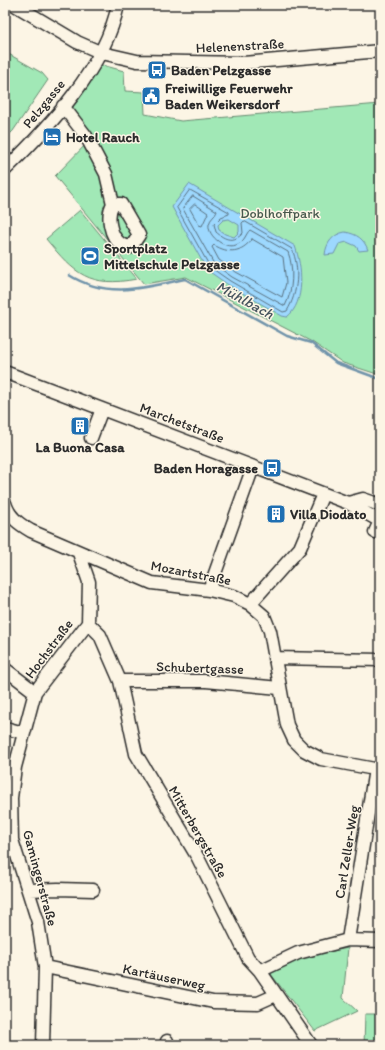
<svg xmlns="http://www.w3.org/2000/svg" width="385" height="1050" viewBox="0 0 385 1050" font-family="Itim,sans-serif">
	<rect width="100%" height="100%" fill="#fcf5e5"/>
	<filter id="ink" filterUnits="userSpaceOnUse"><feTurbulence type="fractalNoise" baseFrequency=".025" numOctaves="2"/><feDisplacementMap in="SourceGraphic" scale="8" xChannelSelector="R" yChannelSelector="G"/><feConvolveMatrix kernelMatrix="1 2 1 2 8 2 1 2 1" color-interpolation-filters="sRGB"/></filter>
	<g filter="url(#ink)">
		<!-- green -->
		<path fill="#a1e8b6" stroke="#668a70" d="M 5,52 L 42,73 L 48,80 L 13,131 L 5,139 Z
			M 102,65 L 124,71 L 125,91 L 144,92 L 145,114 L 181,121 L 380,104 L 380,375 L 343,363 L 312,342 L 186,277 L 144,284 L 55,176 L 91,139 L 70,109 Z
			M 80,210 L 137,279 C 89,288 75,274 46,239 Z
			M 348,948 L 343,998 L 357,1011 L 315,1031 L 270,973 L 303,957 Z
			M 365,1014 L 380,1014 L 380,1045 L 364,1045 Z"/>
		<!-- water -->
		<path fill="#9dd8fe" stroke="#6f93aa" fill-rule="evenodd" d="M 189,184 L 295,246 C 302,266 306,302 287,317 L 282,316 L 227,284 L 207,270 L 172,207 ZM 229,219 L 239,225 L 239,232 L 234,237 L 225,234 L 219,230 L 218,225 L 223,220 Z
			M 345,232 C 357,234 364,239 368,250 L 359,251 L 356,246 L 347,242 L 339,244 L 334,254 L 325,255 C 326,243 333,234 345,232 Z"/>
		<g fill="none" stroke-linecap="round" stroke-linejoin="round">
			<!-- shore -->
			<path stroke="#59707f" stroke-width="1" d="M 190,190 L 229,212 L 229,214 L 221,217 L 214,224 L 216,232 C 225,240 234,243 243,233 L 242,223 L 244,221 L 292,249 C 300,268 298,293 287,311 L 283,312 L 230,281 L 210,267 L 177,208 Z
				M 193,196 L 217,211 C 216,216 210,218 209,224 C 207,237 227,251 238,244 C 245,241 246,233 250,230 L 288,252 C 294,268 293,291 285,306 L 232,277 L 214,264 L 183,209 Z
				M 195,204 L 208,213 L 202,226 L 199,225 L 190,209 Z
				M 252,239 L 283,257 L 286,283 L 282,297 L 236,272 L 219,260 L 212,247 L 214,245 C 229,254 241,253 252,239 Z"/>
			<!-- stream -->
			<path stroke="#6f93aa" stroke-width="2.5" d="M 377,272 L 380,270
				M 69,275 C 107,299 144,288 185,279 L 287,336 L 311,343 L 336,363 L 380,379"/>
			<!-- minor casing -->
			<g stroke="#2b2b2b" stroke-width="15">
				<path id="minor" d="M 15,5 L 77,42 L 102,53 L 137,61 L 243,63 L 380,51
					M 63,106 L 86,136 L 106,174 L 113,204 C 106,215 110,237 121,244 C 124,246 128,246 131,247 L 139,235 L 121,204 L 113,204
					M 5,170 C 50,126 105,68 118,5
					M 5,372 L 348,503 L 380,521
					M 91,438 L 102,409
					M 5,503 C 9,517 19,524 31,531 L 152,583 L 209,590 L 234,596 L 250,604 L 264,616 L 270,631 L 287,725 L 294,740 L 304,750 L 321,759 L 380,770
					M 348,503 L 363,499 L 380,505
					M 375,532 L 380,521
					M 209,590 L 253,467
					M 250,604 L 300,548 L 323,494
					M 88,623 L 100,635 L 120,681 L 136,754 L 198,858 L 248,958 L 260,971 L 311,1045
					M 274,658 L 380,660
					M 5,669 L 35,692
					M 120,681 L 206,681 L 279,688
					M 5,728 L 24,733
					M 29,890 L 58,889 L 93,890
					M 348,940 L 375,769
					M 45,967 L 213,1002 L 258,1003 L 276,995
					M 260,971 L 298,953 L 348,940 L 380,941
					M 167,1041 L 168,1045
					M 43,1045 L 45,967 L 38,922 L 12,840 L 11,798 L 15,767 L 35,692 L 88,623 L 89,582 L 79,553"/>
			</g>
			<!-- minor -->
			<use href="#minor" stroke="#fcf5e5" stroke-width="12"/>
		</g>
	</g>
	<!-- icons -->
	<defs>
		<g id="bus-square" transform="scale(1)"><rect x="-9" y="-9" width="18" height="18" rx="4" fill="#1f6fb2" stroke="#fcf5e5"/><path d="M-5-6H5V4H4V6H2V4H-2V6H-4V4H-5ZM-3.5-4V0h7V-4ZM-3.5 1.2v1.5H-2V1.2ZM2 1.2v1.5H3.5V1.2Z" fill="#fff"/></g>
		<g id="civic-square" transform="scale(1)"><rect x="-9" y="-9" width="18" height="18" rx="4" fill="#1f6fb2" stroke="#fcf5e5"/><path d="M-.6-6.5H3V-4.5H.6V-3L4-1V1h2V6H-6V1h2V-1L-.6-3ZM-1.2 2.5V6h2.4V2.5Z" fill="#fff"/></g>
		<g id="hotel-square" transform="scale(1)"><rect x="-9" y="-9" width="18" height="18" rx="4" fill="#1f6fb2" stroke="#fcf5e5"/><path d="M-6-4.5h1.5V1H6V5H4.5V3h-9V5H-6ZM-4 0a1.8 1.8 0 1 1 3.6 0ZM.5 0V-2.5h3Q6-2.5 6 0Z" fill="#fff"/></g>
		<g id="stadium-square" transform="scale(1)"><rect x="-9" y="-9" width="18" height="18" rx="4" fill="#1f6fb2" stroke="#fcf5e5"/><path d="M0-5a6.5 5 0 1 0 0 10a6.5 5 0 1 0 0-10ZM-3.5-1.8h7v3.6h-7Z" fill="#fff"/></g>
		<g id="building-square" transform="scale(1)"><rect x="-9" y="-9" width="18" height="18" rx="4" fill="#1f6fb2" stroke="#fcf5e5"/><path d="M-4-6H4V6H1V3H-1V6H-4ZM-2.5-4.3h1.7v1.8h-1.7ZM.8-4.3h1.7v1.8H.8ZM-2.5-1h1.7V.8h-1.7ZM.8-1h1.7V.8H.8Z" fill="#fff"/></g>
	</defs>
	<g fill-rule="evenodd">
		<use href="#bus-square" x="157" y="70"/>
		<use href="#civic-square" x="151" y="96"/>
		<use href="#hotel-square" x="52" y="137"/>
		<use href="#stadium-square" x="90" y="256"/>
		<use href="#building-square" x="80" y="426"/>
		<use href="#bus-square" x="272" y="468"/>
		<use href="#building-square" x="276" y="514"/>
	</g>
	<g text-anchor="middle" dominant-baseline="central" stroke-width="3" stroke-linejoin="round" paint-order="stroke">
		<!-- street labels -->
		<g font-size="14" fill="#2b2b2b" stroke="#fcf5e5">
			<text transform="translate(240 46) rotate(-3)">Helenenstraße</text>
			<text transform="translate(44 104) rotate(-51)">Pelzgasse</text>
			<text transform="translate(182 423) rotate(21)">Marchetstraße</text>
			<text transform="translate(191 573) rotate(11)">Mozartstraße</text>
			<text transform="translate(49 649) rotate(-53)">Hochstraße</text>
			<text transform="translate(200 668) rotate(2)">Schubertgasse</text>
			<text transform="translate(198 832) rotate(60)">Mitterbergstraße</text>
			<text transform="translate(347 852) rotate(-81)">Carl Zeller-Weg</text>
			<text transform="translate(40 878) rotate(75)">Gamingerstraße</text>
			<text transform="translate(164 977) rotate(12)">Kartäuserweg</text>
		</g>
		<!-- poi labels -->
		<g font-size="14" font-weight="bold" fill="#2b2b2b" stroke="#fcf5e5" text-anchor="start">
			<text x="171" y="70">Baden Pelzgasse</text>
			<text x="165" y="88">Freiwillige Feuerwehr<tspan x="165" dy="16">Baden Weikersdorf</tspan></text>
			<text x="66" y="137">Hotel Rauch</text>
			<text x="104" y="248">Sportplatz<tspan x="104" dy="16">Mittelschule Pelzgasse</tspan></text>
			<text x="80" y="447" text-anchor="middle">La Buona Casa</text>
			<text x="258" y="468" text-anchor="end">Baden Horagasse</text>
			<text x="290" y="514">Villa Diodato</text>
		</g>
		<!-- park labels -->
		<g font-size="14" fill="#485a4e" stroke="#fcf5e5">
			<text x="280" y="213">Doblhoffpark</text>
		</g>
		<!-- water labels -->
		<g font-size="15" font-style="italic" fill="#485660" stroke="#fcf5e5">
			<text transform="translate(245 300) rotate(29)">Mühlbach</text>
		</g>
	</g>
	<!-- margin -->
	<rect width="385" height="1050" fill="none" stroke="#fcf5e5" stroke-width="20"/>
	<rect x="10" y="10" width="365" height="1030" fill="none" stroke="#2b2b2b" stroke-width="1.5" filter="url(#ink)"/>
</svg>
